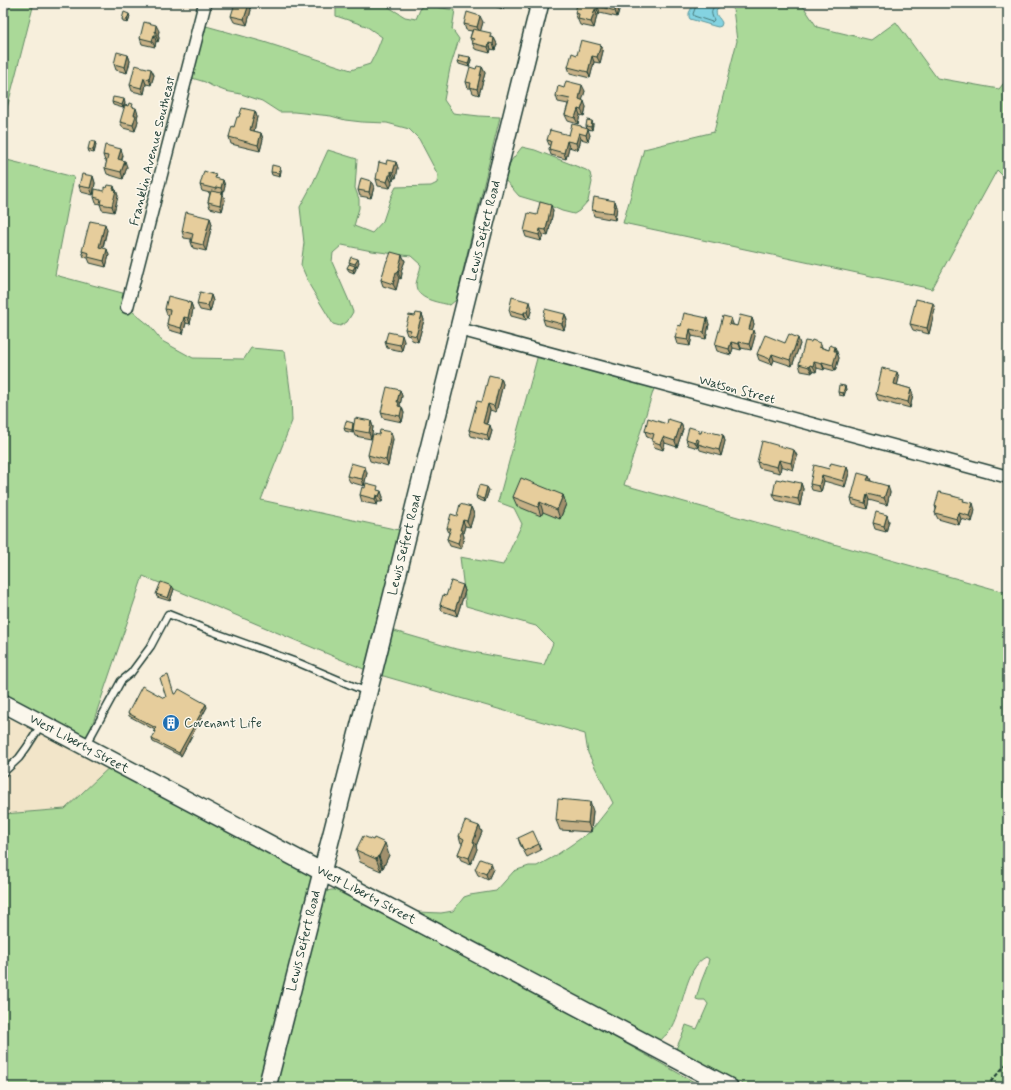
<svg xmlns="http://www.w3.org/2000/svg" width="1011" height="1090" viewBox="0 0 1011 1090" font-family="Mynerve,sans-serif">
	<rect width="100%" height="100%" fill="#f7efdc"/>
	<filter id="ink" filterUnits="userSpaceOnUse"><feTurbulence type="fractalNoise" baseFrequency=".025" numOctaves="2"/><feDisplacementMap in="SourceGraphic" scale="8" xChannelSelector="R" yChannelSelector="G"/><feConvolveMatrix kernelMatrix="1 2 1 2 8 2 1 2 1" color-interpolation-filters="sRGB"/></filter>
	<g filter="url(#ink)">
		<!-- built -->
		<path fill="#f2e5c9" d="M 3,703 L 115,762 L 65,809 L 4,814 L 3,815 Z"/>
		<!-- green -->
		<path fill="#aad998" stroke="#648b66" d="M 3,3 L 34,3 L 3,124 Z
			M 336,3 L 382,3 L 405,17 L 416,19 L 422,5 L 455,10 L 452,29 L 459,39 L 450,68 L 444,100 L 453,113 L 479,116 L 500,117 L 456,300 L 450,305 C 438,302 416,300 416,284 C 417,278 420,271 421,265 L 411,256 L 372,251 L 342,245 L 333,253 L 332,262 L 349,301 L 353,312 L 347,322 L 340,326 L 333,324 L 310,286 L 301,265 L 304,243 L 300,207 L 312,185 L 328,150 L 357,159 L 355,188 L 359,199 L 359,208 L 354,226 L 372,233 L 383,221 L 391,197 L 396,187 L 431,186 L 437,183 L 438,175 L 419,139 L 409,129 L 387,123 L 362,122 L 345,120 L 331,116 L 294,112 L 279,112 L 262,101 L 241,94 L 225,91 L 212,86 L 205,82 L 192,78 L 206,26 L 264,42 L 351,70 L 370,64 L 377,50 L 382,37 L 366,26 L 336,16 Z
			M 726,3 L 801,3 L 817,27 L 871,40 L 896,22 L 937,78 L 999,89 L 1008,78 L 1008,181 L 997,170 L 932,289 L 623,223 L 644,149 L 714,132 L 737,41 L 733,9 Z
			M 522,147 L 535,150 L 586,170 L 590,173 L 592,182 L 588,201 L 579,211 L 574,214 L 562,211 L 546,204 L 519,196 L 505,180 L 511,161 Z
			M 3,159 L 74,177 L 55,275 L 130,295 L 127,307 L 149,325 L 162,341 L 193,358 L 244,359 L 251,348 L 285,351 L 291,397 L 292,421 L 261,500 L 408,532 L 384,628 L 456,649 L 544,665 L 553,643 L 536,626 L 466,606 L 460,557 L 503,565 L 522,524 L 514,508 L 498,502 L 539,351 L 656,382 L 624,485 L 1008,593 L 1008,1087 L 748,1087 L 676,1049 C 679,1041 684,1033 686,1025 L 697,1029 L 708,1004 L 705,1000 L 699,1000 L 696,999 L 701,982 L 707,967 L 709,959 L 706,957 C 684,968 684,1011 670,1031 C 667,1035 662,1037 660,1042 L 417,915 L 418,912 L 441,913 L 453,911 L 464,897 L 470,895 L 496,891 L 514,871 L 529,866 L 537,866 L 555,856 L 590,832 L 613,803 L 588,753 L 585,734 L 373,673 L 143,576 L 85,746 L 3,703 Z
			M 115,762 L 322,872 L 267,1087 L 3,1087 L 3,815 L 4,814 L 65,809 Z
			M 331,890 L 335,890 L 339,892 L 568,1011 L 703,1087 L 275,1087 L 325,894 L 327,891 Z"/>
		<!-- water -->
		<path fill="#84d3e1" stroke="#5c979c" d="M 694,3 L 721,3 L 722,5 L 717,9 C 714,16 720,17 722,23 L 721,26 L 718,27 L 714,26 L 690,19 L 689,17 L 689,13 Z"/>
		<g fill="none" stroke-linecap="round" stroke-linejoin="round">
			<!-- shore -->
			<path stroke="#477979" stroke-width="1" d="M 697,3 L 693,14 L 694,16 L 712,22 L 714,20 C 710,12 711,8 718,3"/>
			<!-- lane casing -->
			<g stroke="#1f3d34" stroke-width="9">
				<path id="lane" d="M 86,745 L 121,681 L 131,673 L 151,646 L 168,614 L 208,630 L 299,663 L 367,692
					M 3,773 L 19,758 L 27,747 L 41,725"/>
			</g>
			<!-- street casing -->
			<g stroke="#1f3d34" stroke-width="15">
				<path id="street" d="M 127,307 L 205,3
					M 459,329 L 1008,477"/>
			</g>
			<!-- secondary casing -->
			<g stroke="#1f3d34" stroke-width="20">
				<path id="secondary" d="M 3,703 L 729,1087
					M 267,1087 L 373,673 L 540,3"/>
			</g>
			<!-- path -->
			<path stroke="#1f3d34" stroke-width="2" stroke-dasharray="4 3" stroke-linecap="butt" d="M 986,1087 L 1008,1062"/>
			<!-- lane -->
			<use href="#lane" stroke="#fbf7ec" stroke-width="6"/>
			<!-- street -->
			<use href="#street" stroke="#fbf7ec" stroke-width="12"/>
			<!-- secondary -->
			<use href="#secondary" stroke="#fbf7ec" stroke-width="17"/>
		</g>
		<!-- wall -->
		<path fill="#c6b086" stroke="#1f3d34" d="M 153,3 L 166,3 L 165,6 Z
			M 454,3 L 460,3 L 460,5 L 455,4 Z
			M 485,3 L 508,3 L 508,5 L 504,5 L 503,9 Z
			M 581,3 L 619,10 L 617,17 L 600,13 L 599,15 L 597,15 L 594,28 L 580,25 L 575,13 Z
			M 251,10 L 247,25 L 234,22 L 231,16 Z
			M 130,17 L 128,23 L 123,22 L 122,19 Z
			M 483,22 L 480,31 L 494,38 L 497,44 L 495,50 L 491,49 L 490,53 L 475,49 L 470,38 L 472,31 L 466,30 L 464,24 Z
			M 159,31 L 158,35 L 159,38 L 158,42 L 156,41 L 155,47 L 142,44 L 140,38 Z
			M 601,45 L 603,51 L 600,63 L 594,62 L 590,78 L 570,73 L 568,67 L 577,55 Z
			M 128,55 L 130,61 L 127,73 L 116,70 L 114,64 Z
			M 470,57 L 471,60 L 469,67 L 459,64 L 458,61 Z
			M 482,67 L 485,73 L 479,95 L 473,93 L 471,88 L 468,88 L 466,82 L 476,69 Z
			M 151,69 L 154,75 L 151,85 L 146,84 L 144,94 L 132,91 L 130,85 Z
			M 564,88 L 585,91 L 582,100 L 586,107 L 584,116 L 580,115 L 578,124 L 568,121 L 565,115 L 568,104 L 558,102 L 556,96 Z
			M 112,102 L 125,103 L 123,108 L 113,105 Z
			M 134,108 L 138,114 L 137,118 L 138,121 L 135,131 L 123,128 L 120,122 Z
			M 255,111 L 257,117 L 254,131 L 261,133 L 263,139 L 260,151 L 231,144 L 229,137 L 239,117 Z
			M 592,121 L 593,124 L 592,130 L 587,129 L 586,126 Z
			M 581,126 L 582,128 L 590,135 L 588,141 L 581,139 L 578,150 L 569,147 L 566,159 L 551,155 L 549,149 L 550,147 L 547,140 L 569,135 Z
			M 95,142 L 96,145 L 94,153 L 89,152 L 88,149 Z
			M 103,155 L 123,155 L 122,160 L 127,167 L 123,179 L 107,174 L 105,168 L 107,161 L 105,161 Z
			M 396,162 L 398,168 L 396,178 L 394,178 L 393,181 L 391,181 L 392,183 L 390,188 L 378,186 L 376,179 L 386,164 Z
			M 280,167 L 281,170 L 280,177 L 272,175 L 271,172 Z
			M 93,176 L 95,183 L 93,195 L 81,192 L 79,186 Z
			M 218,179 L 223,180 L 225,186 L 223,194 L 225,200 L 222,211 L 210,208 L 208,202 L 210,193 L 202,191 L 200,185 Z
			M 374,187 L 371,198 L 360,196 L 358,190 Z
			M 115,190 L 116,190 L 118,196 L 114,212 L 102,210 L 100,204 L 96,203 L 94,197 L 104,191 Z
			M 615,201 L 617,207 L 615,220 L 594,216 L 592,210 Z
			M 553,211 L 548,236 L 543,235 L 541,241 L 526,237 L 524,231 L 537,215 Z
			M 210,218 L 212,224 L 206,251 L 193,248 L 191,242 L 191,239 L 184,238 L 182,231 Z
			M 107,230 L 103,248 L 109,255 L 106,267 L 90,263 L 88,258 L 84,257 L 82,251 Z
			M 402,255 L 405,261 L 401,271 L 402,273 L 401,279 L 399,278 L 396,290 L 383,286 L 381,280 L 388,260 Z
			M 349,262 L 359,262 L 357,267 L 355,267 L 356,269 L 354,273 L 349,271 L 347,268 L 350,264 Z
			M 211,295 L 213,301 L 210,312 L 200,310 L 197,304 Z
			M 188,302 L 191,303 L 193,309 L 190,324 L 186,323 L 183,334 L 169,330 L 167,324 L 169,316 L 167,315 L 165,309 Z
			M 532,308 L 529,318 L 526,318 L 526,320 L 511,316 L 509,310 Z
			M 935,309 L 929,334 L 913,330 L 910,324 Z
			M 422,314 L 424,320 L 418,342 L 412,340 L 410,336 L 407,335 L 405,329 L 415,316 Z
			M 752,318 L 754,324 L 752,330 L 755,336 L 751,350 L 741,348 L 741,350 L 733,348 L 731,355 L 717,351 L 715,345 L 733,324 L 733,325 L 737,326 Z
			M 543,319 L 567,320 L 564,330 L 545,325 Z
			M 709,324 L 706,339 L 692,336 L 690,346 L 677,344 L 675,338 L 681,326 Z
			M 404,341 L 402,351 L 387,348 L 385,342 Z
			M 785,343 L 800,344 L 792,366 L 774,360 L 772,365 L 759,360 L 757,354 Z
			M 835,347 L 839,358 L 835,371 L 824,368 L 824,370 L 817,368 L 816,372 L 812,371 L 812,373 L 801,371 L 799,364 L 822,348 L 829,350 Z
			M 897,372 L 899,378 L 897,385 L 911,389 L 913,395 L 910,408 L 899,405 L 899,406 L 878,400 L 876,394 Z
			M 501,378 L 503,384 L 496,412 L 490,410 L 487,424 L 492,431 L 489,441 L 471,436 L 469,430 L 482,402 Z
			M 846,389 L 844,396 L 839,395 L 838,392 Z
			M 400,390 L 402,396 L 400,405 L 404,413 L 402,422 L 383,418 L 381,412 Z
			M 371,421 L 373,427 L 371,439 L 355,436 L 353,431 L 353,433 L 345,431 L 344,428 L 353,423 L 354,425 Z
			M 681,423 L 683,429 L 677,447 L 665,443 L 663,450 L 654,447 L 652,441 L 652,439 L 647,437 L 645,431 L 667,424 Z
			M 700,433 L 723,435 L 725,441 L 721,456 L 700,450 L 698,445 L 698,448 L 688,445 L 686,439 Z
			M 393,439 L 388,466 L 370,461 L 368,455 Z
			M 794,450 L 797,456 L 793,470 L 781,466 L 780,473 L 759,468 L 757,462 Z
			M 847,467 L 849,473 L 845,487 L 824,481 L 821,492 L 812,490 L 810,484 L 829,469 Z
			M 367,473 L 364,486 L 350,482 L 347,476 Z
			M 869,476 L 871,481 L 890,492 L 887,505 L 869,500 L 867,509 L 853,505 L 851,499 Z
			M 801,483 L 803,489 L 800,506 L 776,500 L 773,494 Z
			M 365,488 L 380,491 L 383,497 L 382,502 L 378,502 L 377,505 L 362,502 L 360,495 Z
			M 489,490 L 485,502 L 477,499 L 476,496 Z
			M 563,495 L 566,504 L 560,519 L 543,512 L 541,516 L 517,506 L 513,497 Z
			M 953,496 L 964,501 L 975,510 L 972,522 L 961,519 L 959,525 L 938,519 L 935,513 L 936,509 L 935,506 Z
			M 471,507 L 474,514 L 470,527 L 465,526 L 463,533 L 464,537 L 461,549 L 450,546 L 447,539 L 449,533 L 447,528 L 457,516 Z
			M 889,521 L 886,532 L 875,529 L 873,523 Z
			M 463,585 L 465,591 L 457,616 L 442,611 L 440,605 L 446,596 Z
			M 174,589 L 170,601 L 157,597 L 156,594 Z
			M 175,694 L 207,707 L 181,756 L 153,742 L 152,739 L 155,733 L 154,730 L 155,730 L 129,716 L 128,713 L 164,698 Z
			M 593,811 L 591,832 L 560,830 L 556,820 Z
			M 479,826 L 482,832 L 476,846 L 477,849 L 471,864 L 461,860 L 458,854 L 463,843 L 461,843 L 459,836 Z
			M 518,838 L 539,844 L 541,850 L 527,857 L 520,844 Z
			M 356,850 L 389,855 L 383,868 L 382,868 L 381,871 L 360,862 Z
			M 475,869 L 493,869 L 488,880 L 478,875 Z"/>
		<!-- shaded-wall -->
		<path fill="#a1906d" stroke="#1f3d34" d="M 501,3 L 503,3 L 504,5 L 503,9 Z
			M 617,3 L 619,10 L 617,17 L 615,11 Z
			M 249,4 L 251,10 L 247,25 L 244,19 Z
			M 598,6 L 600,13 L 599,15 L 597,9 Z
			M 595,9 L 597,15 L 594,28 L 591,22 Z
			M 129,14 L 130,17 L 128,23 L 127,20 Z
			M 480,16 L 483,22 L 480,33 L 477,27 Z
			M 156,25 L 159,31 L 158,35 L 159,38 L 158,42 L 155,32 Z
			M 154,35 L 156,41 L 155,47 L 152,41 Z
			M 494,38 L 497,44 L 495,50 L 493,44 Z
			M 489,43 L 491,49 L 490,53 L 488,47 Z
			M 601,45 L 603,51 L 600,63 L 597,57 Z
			M 128,55 L 130,61 L 127,73 L 125,67 Z
			M 592,56 L 594,62 L 590,78 L 588,72 Z
			M 470,57 L 471,60 L 469,67 L 468,64 Z
			M 482,67 L 485,73 L 479,95 L 477,89 Z
			M 151,69 L 154,75 L 151,85 L 149,79 Z
			M 144,78 L 146,84 L 144,94 L 141,88 Z
			M 582,85 L 585,91 L 581,105 L 579,99 Z
			M 124,99 L 125,103 L 123,108 L 122,105 Z
			M 584,101 L 586,107 L 584,116 L 581,110 Z
			M 136,108 L 138,114 L 137,118 L 138,121 L 135,131 L 133,125 L 134,115 Z
			M 578,109 L 580,115 L 578,124 L 575,118 Z
			M 255,111 L 257,117 L 253,136 L 250,130 Z
			M 592,121 L 593,124 L 592,130 L 591,127 Z
			M 588,129 L 590,135 L 588,141 L 586,135 Z
			M 261,133 L 263,139 L 260,151 L 258,145 Z
			M 579,133 L 581,139 L 578,150 L 576,143 Z
			M 567,141 L 569,147 L 566,159 L 564,153 Z
			M 95,142 L 96,145 L 94,153 L 93,150 Z
			M 121,149 L 123,155 L 120,165 L 118,159 Z
			M 125,161 L 127,167 L 123,179 L 121,172 Z
			M 396,162 L 398,168 L 396,178 L 393,172 Z
			M 280,167 L 281,170 L 280,177 L 279,173 Z
			M 391,171 L 394,178 L 393,181 L 391,175 Z
			M 93,176 L 95,183 L 93,195 L 90,188 Z
			M 389,176 L 392,183 L 390,188 L 387,182 Z
			M 223,180 L 225,186 L 223,194 L 221,188 Z
			M 371,181 L 374,187 L 371,198 L 369,192 Z
			M 114,186 L 116,192 L 116,190 L 118,196 L 114,212 L 112,206 Z
			M 222,193 L 225,200 L 222,211 L 220,205 Z
			M 615,201 L 617,207 L 615,220 L 613,213 Z
			M 551,205 L 553,211 L 548,236 L 546,230 Z
			M 210,218 L 212,224 L 206,251 L 203,245 Z
			M 105,224 L 107,230 L 101,253 L 99,247 Z
			M 540,229 L 543,235 L 541,241 L 539,235 Z
			M 107,249 L 109,255 L 106,267 L 104,261 Z
			M 402,255 L 405,261 L 401,271 L 402,273 L 401,279 L 398,273 L 399,267 Z
			M 358,259 L 359,262 L 357,267 L 355,264 Z
			M 355,266 L 356,269 L 354,273 L 353,270 Z
			M 396,272 L 399,278 L 396,290 L 393,284 Z
			M 211,295 L 213,301 L 210,312 L 208,306 Z
			M 530,302 L 532,308 L 529,318 L 527,312 Z
			M 191,303 L 193,309 L 190,324 L 188,318 Z
			M 933,303 L 935,309 L 929,334 L 927,328 Z
			M 524,312 L 526,318 L 526,320 L 524,314 Z
			M 422,314 L 424,320 L 418,342 L 416,336 Z
			M 565,314 L 567,320 L 564,330 L 562,324 Z
			M 184,317 L 186,323 L 183,334 L 181,328 Z
			M 707,318 L 709,324 L 706,339 L 704,332 Z
			M 731,318 L 733,324 L 732,330 L 729,324 Z
			M 752,318 L 754,324 L 751,335 L 749,329 Z
			M 690,329 L 692,336 L 690,346 L 688,340 Z
			M 753,330 L 755,336 L 751,350 L 749,344 Z
			M 402,335 L 404,341 L 402,351 L 400,345 Z
			M 798,338 L 800,344 L 792,366 L 790,360 Z
			M 731,342 L 733,348 L 731,355 L 729,349 Z
			M 739,342 L 741,348 L 741,350 L 739,344 Z
			M 820,343 L 823,349 L 819,347 Z
			M 835,347 L 839,358 L 835,371 L 833,365 L 834,351 Z
			M 772,354 L 774,360 L 772,365 L 770,359 Z
			M 814,362 L 817,368 L 816,372 L 813,366 Z
			M 822,362 L 824,368 L 824,370 L 822,364 Z
			M 810,365 L 812,371 L 812,373 L 809,367 Z
			M 897,372 L 899,378 L 896,390 L 894,384 Z
			M 501,378 L 503,384 L 496,412 L 494,406 Z
			M 845,386 L 846,389 L 844,396 L 843,393 Z
			M 911,389 L 913,395 L 910,408 L 908,402 Z
			M 400,390 L 402,396 L 400,405 L 401,408 L 402,407 L 404,413 L 402,422 L 400,416 L 397,402 Z
			M 488,404 L 490,410 L 485,430 L 483,423 Z
			M 371,421 L 373,427 L 371,439 L 369,433 Z
			M 353,423 L 354,426 L 353,433 L 352,430 Z
			M 681,423 L 683,429 L 677,447 L 675,441 Z
			M 490,425 L 492,431 L 489,441 L 487,435 Z
			M 391,432 L 393,439 L 388,466 L 386,460 Z
			M 723,435 L 725,441 L 721,456 L 719,450 Z
			M 663,437 L 665,443 L 663,450 L 660,444 Z
			M 696,439 L 698,445 L 698,448 L 695,442 Z
			M 794,450 L 797,456 L 793,470 L 791,463 Z
			M 779,460 L 781,466 L 780,473 L 777,467 Z
			M 365,467 L 367,473 L 364,486 L 362,479 Z
			M 847,467 L 849,473 L 845,487 L 843,481 Z
			M 822,475 L 824,481 L 821,492 L 819,486 Z
			M 869,476 L 871,482 L 867,480 Z
			M 801,483 L 803,489 L 800,506 L 798,499 Z
			M 888,486 L 890,492 L 887,505 L 884,498 Z
			M 487,487 L 489,490 L 485,502 L 484,499 Z
			M 381,491 L 383,497 L 382,502 L 379,496 Z
			M 867,494 L 869,500 L 867,509 L 865,503 Z
			M 376,495 L 378,502 L 377,505 L 375,499 Z
			M 563,495 L 566,504 L 560,519 L 557,510 Z
			M 540,502 L 543,512 L 541,516 L 538,507 Z
			M 973,503 L 975,510 L 972,522 L 969,516 Z
			M 471,507 L 474,514 L 470,527 L 467,521 Z
			M 959,513 L 961,519 L 959,525 L 957,519 Z
			M 887,515 L 889,521 L 886,532 L 884,526 Z
			M 463,520 L 465,526 L 463,533 L 464,537 L 461,549 L 458,543 L 460,530 Z
			M 463,585 L 465,591 L 457,616 L 455,610 Z
			M 172,586 L 174,589 L 170,601 L 168,598 Z
			M 206,704 L 207,707 L 181,756 L 179,753 Z
			M 590,802 L 593,811 L 591,832 L 588,823 Z
			M 479,826 L 482,832 L 476,846 L 477,849 L 471,864 L 469,858 L 473,842 Z
			M 385,843 L 389,855 L 383,868 L 379,856 Z
			M 378,856 L 382,868 L 381,871 L 376,859 Z
			M 491,863 L 493,869 L 488,880 L 486,874 Z"/>
		<!-- building -->
		<path fill="#e6cd9c" stroke="#1f3d34" d="M 235,3 L 245,3 L 249,4 L 244,19 L 231,16 Z
			M 581,3 L 593,3 L 598,4 L 599,3 L 617,3 L 615,11 L 598,6 L 597,9 L 595,9 L 591,22 L 578,19 L 579,14 L 575,13 L 577,4 L 580,5 Z
			M 124,12 L 129,14 L 127,20 L 122,19 Z
			M 467,12 L 480,16 L 477,27 L 464,24 Z
			M 144,22 L 156,25 L 155,32 L 156,32 L 156,35 L 154,35 L 152,41 L 140,38 Z
			M 473,29 L 491,33 L 490,37 L 494,38 L 493,44 L 489,43 L 488,47 L 472,43 L 474,39 L 470,38 Z
			M 581,40 L 601,45 L 597,57 L 592,56 L 588,72 L 568,67 L 572,53 L 577,55 Z
			M 117,52 L 128,55 L 125,67 L 114,64 Z
			M 459,55 L 470,57 L 468,64 L 458,61 Z
			M 135,65 L 151,69 L 149,79 L 144,78 L 141,88 L 130,85 Z
			M 477,66 L 482,67 L 477,89 L 470,87 L 471,83 L 466,82 L 470,67 L 476,69 Z
			M 566,81 L 582,85 L 579,99 L 584,101 L 581,110 L 578,109 L 575,118 L 565,115 L 570,99 L 556,96 L 558,86 L 564,88 Z
			M 113,97 L 124,99 L 122,105 L 112,102 Z
			M 129,103 L 133,104 L 132,107 L 136,108 L 134,115 L 136,115 L 133,125 L 120,122 L 125,105 L 128,106 Z
			M 242,108 L 255,111 L 250,130 L 261,133 L 258,145 L 229,137 L 232,126 L 234,127 L 237,117 L 239,117 Z
			M 587,120 L 592,121 L 591,127 L 586,126 Z
			M 572,124 L 581,126 L 581,127 L 588,129 L 586,135 L 579,133 L 576,143 L 567,141 L 564,153 L 549,149 L 551,141 L 547,140 L 550,130 L 569,135 Z
			M 90,141 L 95,142 L 93,150 L 88,149 Z
			M 105,145 L 121,149 L 118,159 L 125,161 L 121,172 L 105,168 L 108,156 L 103,155 Z
			M 387,160 L 396,162 L 393,172 L 391,171 L 391,175 L 389,175 L 389,176 L 387,182 L 376,179 L 379,162 L 386,164 Z
			M 272,165 L 280,167 L 279,173 L 271,172 Z
			M 204,171 L 216,175 L 215,178 L 223,180 L 221,188 L 216,187 L 216,189 L 200,185 Z
			M 82,174 L 93,176 L 90,188 L 79,186 Z
			M 361,178 L 371,181 L 369,192 L 358,190 Z
			M 108,185 L 114,186 L 113,189 L 116,190 L 112,206 L 100,204 L 101,199 L 94,197 L 95,189 L 104,191 L 104,187 L 107,188 Z
			M 211,191 L 222,193 L 220,205 L 208,202 Z
			M 594,197 L 615,201 L 613,213 L 592,210 Z
			M 540,202 L 551,205 L 546,230 L 540,229 L 539,235 L 524,231 L 528,213 L 537,215 Z
			M 186,212 L 210,218 L 203,245 L 191,242 L 193,234 L 182,231 Z
			M 90,221 L 105,224 L 99,247 L 107,249 L 104,261 L 88,257 L 89,253 L 82,251 Z
			M 391,252 L 402,255 L 399,267 L 400,267 L 398,273 L 396,272 L 393,284 L 381,280 L 387,260 L 388,260 Z
			M 351,257 L 358,259 L 355,264 L 349,262 Z
			M 349,264 L 355,266 L 353,270 L 347,268 Z
			M 200,292 L 211,295 L 208,306 L 197,304 Z
			M 168,296 L 187,301 L 187,302 L 191,303 L 188,318 L 184,317 L 181,328 L 167,324 L 170,310 L 165,309 Z
			M 512,297 L 530,302 L 527,312 L 524,312 L 524,314 L 509,310 Z
			M 916,299 L 933,303 L 927,328 L 910,324 Z
			M 545,309 L 565,314 L 562,324 L 543,319 Z
			M 416,313 L 422,314 L 416,336 L 409,334 L 411,330 L 405,329 L 409,315 L 415,316 Z
			M 684,313 L 707,318 L 704,332 L 690,329 L 688,340 L 675,338 L 678,325 L 681,326 Z
			M 740,315 L 752,318 L 749,329 L 753,330 L 749,344 L 739,342 L 739,344 L 731,342 L 729,349 L 715,345 L 723,316 L 731,318 L 729,324 L 737,326 Z
			M 388,332 L 402,335 L 400,345 L 385,342 Z
			M 789,334 L 798,338 L 790,360 L 772,354 L 770,359 L 757,354 L 765,335 L 785,343 Z
			M 812,340 L 820,343 L 819,347 L 829,350 L 830,345 L 835,347 L 834,351 L 837,351 L 833,365 L 822,362 L 822,364 L 814,362 L 813,366 L 810,365 L 809,367 L 799,364 L 805,341 L 811,342 Z
			M 882,368 L 897,372 L 894,384 L 911,389 L 908,402 L 897,399 L 896,400 L 876,394 Z
			M 489,375 L 501,378 L 494,406 L 488,404 L 483,423 L 490,425 L 487,435 L 469,430 L 477,401 L 482,402 Z
			M 839,385 L 845,386 L 843,393 L 838,392 Z
			M 387,387 L 400,390 L 397,402 L 399,402 L 398,406 L 402,407 L 400,416 L 381,412 Z
			M 355,418 L 371,421 L 369,433 L 353,430 Z
			M 648,418 L 667,424 L 668,419 L 681,423 L 675,441 L 663,437 L 660,444 L 652,441 L 654,434 L 645,431 Z
			M 346,421 L 353,423 L 352,430 L 344,428 Z
			M 689,427 L 699,430 L 699,433 L 701,433 L 702,430 L 723,435 L 719,450 L 698,444 L 699,440 L 696,439 L 695,442 L 686,439 Z
			M 380,430 L 391,432 L 386,460 L 368,455 L 373,434 L 379,435 Z
			M 762,441 L 794,450 L 791,463 L 779,460 L 777,467 L 757,462 Z
			M 351,463 L 365,467 L 362,479 L 347,476 Z
			M 831,463 L 847,467 L 843,481 L 822,475 L 819,486 L 810,484 L 814,465 L 829,469 Z
			M 858,473 L 869,476 L 867,480 L 888,486 L 884,498 L 867,494 L 865,503 L 851,499 Z
			M 521,478 L 563,495 L 557,510 L 540,502 L 538,507 L 513,497 Z
			M 776,479 L 781,480 L 782,479 L 801,483 L 798,499 L 773,494 Z
			M 366,483 L 378,486 L 377,490 L 381,491 L 379,496 L 376,495 L 375,499 L 360,495 L 362,487 L 365,488 Z
			M 479,485 L 487,487 L 484,499 L 476,496 Z
			M 939,492 L 952,495 L 952,496 L 964,499 L 963,501 L 973,503 L 969,516 L 959,513 L 957,519 L 935,513 L 937,507 L 935,506 Z
			M 460,504 L 471,507 L 467,521 L 463,520 L 460,530 L 462,530 L 458,543 L 447,539 L 451,528 L 447,528 L 451,514 L 457,516 Z
			M 876,512 L 887,515 L 884,526 L 873,523 Z
			M 451,581 L 463,585 L 455,610 L 440,605 L 443,595 L 446,596 Z
			M 161,582 L 172,586 L 168,598 L 156,594 Z
			M 168,675 L 174,694 L 176,694 L 179,689 L 206,704 L 179,753 L 152,739 L 156,731 L 154,730 L 156,728 L 128,713 L 142,686 L 164,698 L 166,697 L 160,678 Z
			M 558,799 L 590,802 L 588,823 L 556,820 Z
			M 465,821 L 479,826 L 473,842 L 475,843 L 469,858 L 458,854 L 464,839 L 459,836 Z
			M 533,831 L 539,844 L 524,851 L 518,838 Z
			M 363,836 L 373,840 L 374,838 L 385,843 L 379,856 L 378,856 L 376,859 L 356,850 Z
			M 480,859 L 491,863 L 486,874 L 475,869 Z"/>
	</g>
	<!-- icons -->
	<defs>
		<g id="building-disc" transform="scale(0.9)"><circle r="9.5" fill="#1f6fb2" stroke="#fbf7ec"/><path d="M-4-6H4V6H1V3H-1V6H-4ZM-2.5-4.3h1.7v1.8h-1.7ZM.8-4.3h1.7v1.8H.8ZM-2.5-1h1.7V.8h-1.7ZM.8-1h1.7V.8H.8Z" fill="#fff"/></g>
	</defs>
	<g fill-rule="evenodd">
		<use href="#building-disc" x="171" y="723"/>
	</g>
	<g text-anchor="middle" dominant-baseline="central" stroke-width="3" stroke-linejoin="round" paint-order="stroke">
		<!-- street labels -->
		<g font-size="13" fill="#1f3d34" stroke="#fbf7ec">
			<text transform="translate(153 151) rotate(-76)">Franklin Avenue Southeast</text>
			<text transform="translate(484 231) rotate(-76)">Lewis Seifert Road</text>
			<text transform="translate(737 390) rotate(15)">Watson Street</text>
			<text transform="translate(405 545) rotate(-76)">Lewis Seifert Road</text>
			<text transform="translate(79 744) rotate(28)">West Liberty Street</text>
			<text transform="translate(366 895) rotate(28)">West Liberty Street</text>
			<text transform="translate(304 941) rotate(-76)">Lewis Seifert Road</text>
		</g>
		<!-- poi labels -->
		<g font-size="13" fill="#1f3d34" stroke="#fbf7ec" text-anchor="start">
			<text x="184" y="723">Covenant Life</text>
		</g>
	</g>
	<!-- margin -->
	<rect width="1011" height="1090" fill="none" stroke="#fbf7ec" stroke-width="16"/>
	<rect x="8" y="8" width="995" height="1074" fill="none" stroke="#1f3d34" stroke-width="1.5" filter="url(#ink)"/>
</svg>
